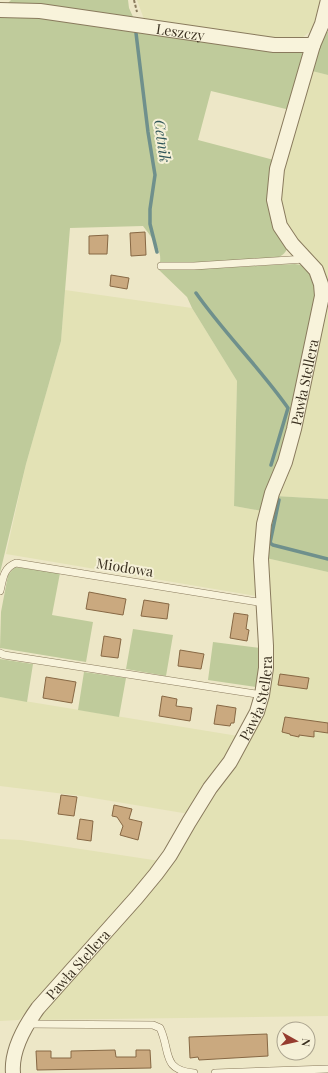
<svg xmlns="http://www.w3.org/2000/svg" width="328" height="1073" viewBox="0 0 328 1073" font-family="'Playfair Display',serif">
	<rect width="100%" height="100%" fill="#ede7c7"/>
	<!-- farmland -->
	<path fill="#e3e2b5" d="M 137,0 L 322,0 L 313,29 L 303,37 L 292,41 L 145,22 Z
		M 312,71 L 328,75 L 328,499 L 275,496 L 324,304 L 295,237 L 285,223 L 278,187 Z
		M 65,290 L 192,308 L 237,381 L 234,506 L 262,511 L 256,596 L 6,554 L 26,464 L 61,341 Z
		M 266,558 L 328,572 L 328,1016 L 36,1020 L 116,927 L 248,739 L 267,706 L 271,670 Z
		M 0,697 L 238,736 L 189,814 L 81,796 L 0,786 Z
		M 0,839 L 21,840 L 160,861 L 19,1020 L 0,1021 Z"/>
	<!-- green -->
	<path fill="#bfcb9b" d="M 11,0 L 128,0 L 129,8 L 134,19 L 23,3 L 8,3 Z
		M 10,15 L 65,20 L 298,50 L 304,55 L 290,110 L 211,91 L 198,140 L 274,160 L 287,249 C 283,258 275,258 266,259 L 177,263 L 160,262 C 162,248 151,237 143,226 L 70,228 L 61,341 L 26,464 L 0,573 L 0,16 Z
		M 325,31 L 328,32 L 328,75 L 312,71 Z
		M 295,264 C 311,266 312,273 318,287 L 290,429 L 262,511 L 234,506 L 237,381 L 192,308 L 187,297 L 158,269 L 197,269 Z
		M 275,496 L 328,499 L 328,572 L 266,558 L 268,524 Z
		M 15,567 L 60,573 L 52,615 L 93,622 L 86,662 L 0,648 L 1,612 L 8,575 Z
		M 133,629 L 173,635 L 166,676 L 126,669 Z
		M 213,642 L 261,648 L 259,680 L 256,687 L 208,680 Z
		M 0,659 L 33,664 L 27,702 L 0,697 Z
		M 84,672 L 126,678 L 119,717 L 78,710 Z"/>
	<g fill="none" stroke-linecap="round" stroke-linejoin="round">
		<!-- stream -->
		<path stroke="#6f908c" stroke-width="3.5" d="M 136,33 L 148,132 L 155,175 L 150,209 L 150,224 L 157,252
			M 196,293 C 224,333 260,368 288,408 L 271,465
			M 279,500 L 270,543 L 273,545 L 328,559"/>
	</g>
	<!-- building -->
	<path fill="#caa97f" stroke="#876844" d="M 145,232 L 146,255 L 131,256 L 130,233 Z
		M 108,235 L 107,254 L 89,254 L 89,236 Z
		M 111,275 L 129,278 L 127,289 L 110,286 Z
		M 89,592 L 126,599 L 123,615 L 86,609 Z
		M 144,600 L 169,604 L 167,619 L 141,616 Z
		M 234,613 L 248,615 L 246,629 L 249,630 L 247,641 L 230,638 Z
		M 104,636 L 121,639 L 118,658 L 101,656 Z
		M 180,650 L 204,654 L 201,669 L 178,666 Z
		M 280,674 L 309,678 L 307,689 L 278,685 Z
		M 46,677 L 76,682 L 72,703 L 43,698 Z
		M 162,696 L 177,699 L 176,706 L 192,708 L 190,721 L 159,716 Z
		M 217,705 L 236,708 L 234,723 L 231,723 L 230,726 L 214,724 Z
		M 285,717 L 328,723 L 328,733 L 314,731 L 314,737 L 299,735 L 299,737 L 290,735 L 290,734 L 282,732 Z
		M 61,795 L 77,797 L 74,816 L 58,814 Z
		M 114,805 L 132,809 L 129,819 L 142,822 L 138,840 L 120,835 L 123,826 L 117,817 L 112,816 Z
		M 80,819 L 93,821 L 91,841 L 77,839 Z
		M 267,1034 L 268,1056 L 199,1060 L 198,1057 L 190,1058 L 189,1037 Z
		M 115,1050 L 116,1057 L 136,1057 L 136,1050 L 150,1050 L 151,1068 L 37,1070 L 36,1051 L 51,1051 L 51,1058 L 71,1058 L 71,1051 Z"/>
	<g fill="none" stroke-linecap="round" stroke-linejoin="round">
		<!-- lane casing -->
		<g stroke="#897a5d" stroke-width="8">
			<path id="lane" d="M 161,266 L 194,266 L 305,259
				M 0,591 C 3,579 3,568 16,563 L 264,603
				M 0,653 L 4,655 L 262,695
				M 26,1024 L 153,1025 L 160,1028 C 171,1051 161,1070 194,1073
				M 215,1073 L 328,1069"/>
		</g>
		<!-- street casing -->
		<g stroke="#897a5d" stroke-width="16">
			<g id="street">
				<path id="s1" d="M 0,10 L 40,11 L 274,45 L 313,45 L 322,24 L 328,0"/>
				<path id="s2" d="M 13,1073 C 11,1050 25,1026 38,1008 L 137,897 L 156,874 L 170,855 L 189,822 L 210,788 L 230,762 L 257,712 L 262,695 L 266,668 L 266,646 L 261,559 L 264,524 L 272,493 L 285,462 L 294,429 L 322,296 L 321,284 L 316,270 L 292,244 L 280,226 L 274,200 L 277,169 L 313,45"/>
			</g>
		</g>
		<!-- path -->
		<path stroke="#897a5d" stroke-width="2" stroke-dasharray="3 2" stroke-linecap="butt" d="M 134,0 L 137,12"/>
		<!-- lane -->
		<use href="#lane" stroke="#f8f3db" stroke-width="7"/>
		<!-- street -->
		<use href="#street" stroke="#f8f3db" stroke-width="14"/>
	</g>
	<g text-anchor="middle" dominant-baseline="central" stroke-width="4" stroke-linejoin="round" paint-order="stroke">
		<!-- street labels -->
		<g font-size="14" fill="#3a3020" stroke="#f5f0d7">
			<text stroke="none"><textPath href="#s1" startOffset="182">Leszczy</textPath></text>
			<text stroke="none"><textPath href="#s2" startOffset="778">Pawła Stellera</textPath></text>
			<text transform="translate(125 567) rotate(9)">Miodowa</text>
			<text stroke="none"><textPath href="#s2" startOffset="454">Pawła Stellera</textPath></text>
			<text stroke="none"><textPath href="#s2" startOffset="130">Pawła Stellera</textPath></text>
		</g>
		<!-- water labels -->
		<g font-size="15" font-style="italic" fill="#305659" stroke="#f5f0d7">
			<text transform="translate(163 141) rotate(82)">Cetnik</text>
		</g>
	</g>
	<!-- north arrow -->
	<g transform="translate(296 1041) rotate(98)"><circle r="19" fill="#f5f0d7" stroke="#aaa38e"/>
	<path d="M0-3L7 15L0 10L-7 15Z" fill="#963c2f"/>
	<text y="-6" font-size="11" font-weight="bold" text-anchor="middle" fill="#3a3020">N</text>
	</g>
</svg>
